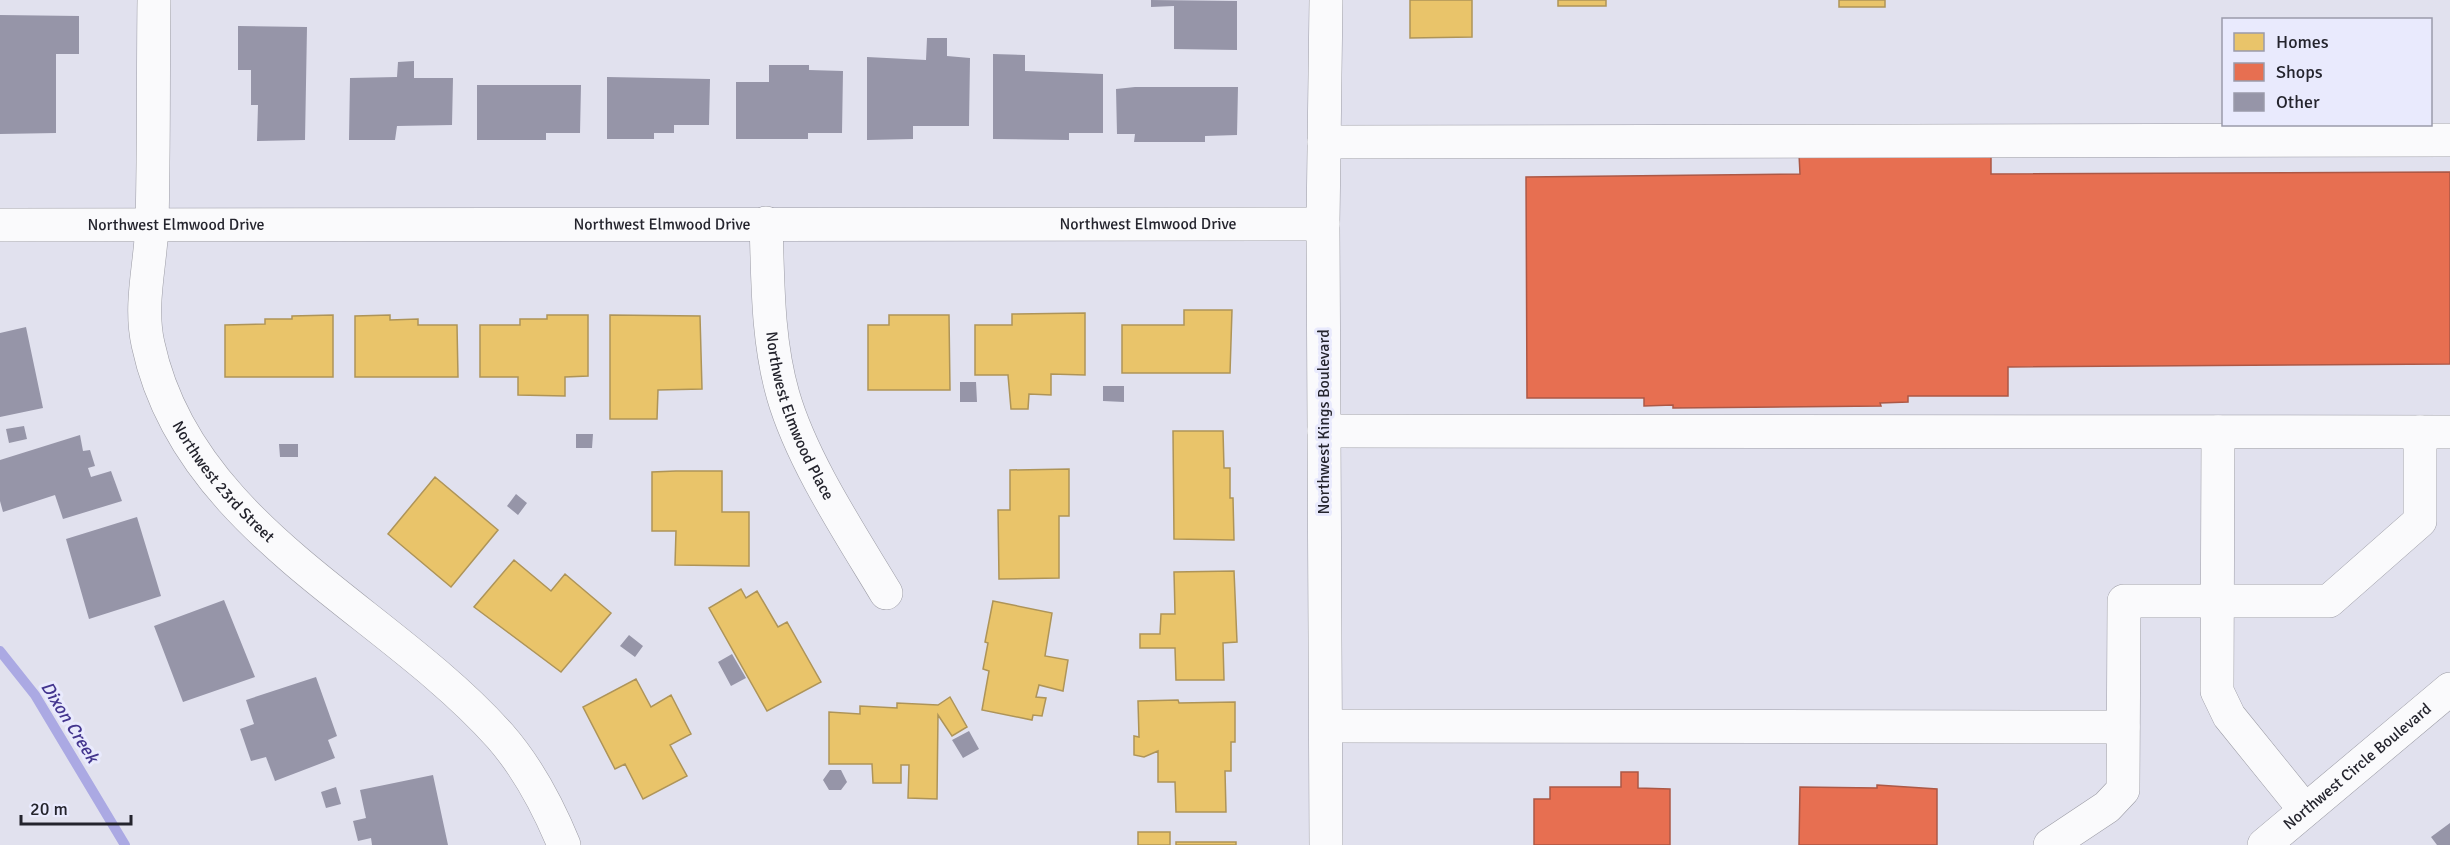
<svg xmlns="http://www.w3.org/2000/svg" width="2450" height="845" viewBox="0 0 2450 845" font-family="Signika,sans-serif">
	<rect width="100%" height="100%" fill="#e1e1ee"/>
	<!-- homes -->
	<path fill="#e9c46a" stroke="#ae9458" stroke-width="1.5" d="M 1410,0 L 1472,0 L 1472,37 L 1410,38 Z
		M 1558,0 L 1606,0 L 1606,6 L 1558,6 Z
		M 1839,0 L 1885,0 L 1885,7 L 1839,7 Z
		M 1184,310 L 1232,310 L 1230,373 L 1122,373 L 1122,325 L 1184,325 Z
		M 1085,313 L 1085,375 L 1051,374 L 1051,395 L 1029,394 L 1028,409 L 1011,409 L 1008,375 L 975,375 L 975,325 L 1012,325 L 1012,314 Z
		M 333,315 L 333,377 L 225,377 L 225,325 L 265,324 L 265,319 L 292,319 L 292,316 Z
		M 390,315 L 390,320 L 418,319 L 418,325 L 457,325 L 458,377 L 355,377 L 355,316 Z
		M 547,315 L 588,315 L 588,376 L 565,377 L 565,396 L 518,395 L 518,377 L 480,377 L 480,325 L 520,325 L 520,319 L 547,319 Z
		M 610,315 L 700,316 L 702,389 L 658,390 L 657,419 L 610,419 Z
		M 889,315 L 949,315 L 950,390 L 868,390 L 868,325 L 889,325 Z
		M 1173,431 L 1223,431 L 1224,468 L 1230,468 L 1230,498 L 1233,498 L 1234,540 L 1174,539 Z
		M 1069,469 L 1069,516 L 1059,516 L 1059,578 L 999,579 L 998,510 L 1010,510 L 1010,470 Z
		M 676,471 L 722,471 L 722,512 L 749,512 L 749,566 L 675,565 L 676,531 L 652,531 L 652,472 Z
		M 435,477 L 498,530 L 451,587 L 388,534 Z
		M 514,560 L 551,591 L 565,574 L 611,613 L 561,672 L 474,607 Z
		M 1234,571 L 1237,642 L 1223,643 L 1224,680 L 1176,680 L 1175,648 L 1140,648 L 1140,634 L 1160,634 L 1161,614 L 1175,614 L 1174,572 Z
		M 741,589 L 746,598 L 757,591 L 778,627 L 787,622 L 821,682 L 767,711 L 709,608 Z
		M 993,601 L 1052,613 L 1045,656 L 1068,660 L 1063,691 L 1039,685 L 1036,697 L 1046,698 L 1042,716 L 1033,715 L 1032,720 L 982,710 L 989,671 L 983,669 L 988,643 L 985,642 Z
		M 636,679 L 651,707 L 671,695 L 691,734 L 670,745 L 687,776 L 643,799 L 625,764 L 615,769 L 583,707 Z
		M 950,697 L 967,727 L 952,736 L 938,715 L 937,799 L 908,798 L 909,765 L 901,765 L 901,783 L 873,783 L 872,764 L 829,764 L 829,712 L 860,714 L 860,706 L 897,708 L 897,703 L 938,705 Z
		M 1178,700 L 1179,703 L 1235,702 L 1235,742 L 1231,742 L 1231,771 L 1225,771 L 1226,812 L 1176,812 L 1175,782 L 1158,782 L 1158,751 L 1144,757 L 1134,755 L 1134,736 L 1139,737 L 1138,701 Z
		M 1138,832 L 1170,832 L 1170,845 L 1138,845 Z
		M 1176,842 L 1236,842 L 1236,845 L 1176,845 Z"/>
	<!-- shops -->
	<path fill="#e76f51" stroke="#ac5846" stroke-width="1.5" d="M 1991,152 L 1991,174 L 2450,172 L 2450,364 L 2008,367 L 2008,396 L 1908,396 L 1908,402 L 1880,403 L 1881,406 L 1673,408 L 1673,405 L 1644,406 L 1644,398 L 1527,398 L 1526,177 L 1800,174 L 1799,154 Z
		M 1621,772 L 1638,772 L 1638,788 L 1670,789 L 1670,845 L 1534,845 L 1534,799 L 1550,799 L 1550,787 L 1621,787 Z
		M 1877,785 L 1937,789 L 1937,845 L 1799,845 L 1800,787 L 1877,788 Z"/>
	<g fill="none" stroke-linecap="round" stroke-linejoin="round">
		<!-- stream -->
		<path stroke="#aba9e3" stroke-width="10" d="M 0,651 L 35,695 L 125,845"/>
	</g>
	<!-- building -->
	<path fill="#9695a8" d="M 1151,0 L 1237,1 L 1237,50 L 1174,49 L 1174,6 L 1151,7 Z
		M 0,15 L 79,16 L 79,54 L 56,54 L 56,133 L 0,134 Z
		M 238,26 L 307,27 L 305,140 L 257,141 L 258,105 L 251,105 L 251,70 L 238,70 Z
		M 927,38 L 947,38 L 947,56 L 970,58 L 969,126 L 913,126 L 913,139 L 867,140 L 867,57 L 926,60 Z
		M 993,54 L 1025,55 L 1025,71 L 1103,74 L 1103,133 L 1069,133 L 1069,140 L 993,139 Z
		M 414,61 L 414,78 L 453,78 L 452,125 L 397,126 L 395,140 L 349,140 L 350,78 L 397,77 L 398,62 Z
		M 769,65 L 809,65 L 809,70 L 843,71 L 842,133 L 808,133 L 808,139 L 736,139 L 736,82 L 769,82 Z
		M 607,77 L 710,79 L 709,125 L 674,125 L 674,133 L 654,133 L 654,139 L 607,139 Z
		M 477,85 L 581,85 L 580,133 L 546,133 L 546,140 L 477,140 Z
		M 1135,87 L 1238,87 L 1237,135 L 1205,136 L 1205,142 L 1134,142 L 1135,134 L 1117,134 L 1116,89 Z
		M 26,327 L 43,408 L 0,417 L 0,333 Z
		M 960,382 L 976,382 L 977,402 L 960,402 Z
		M 1103,386 L 1124,386 L 1124,402 L 1103,401 Z
		M 24,426 L 27,439 L 9,443 L 6,429 Z
		M 576,434 L 593,434 L 592,448 L 576,448 Z
		M 80,435 L 83,451 L 90,450 L 95,466 L 88,468 L 91,477 L 111,471 L 122,501 L 63,519 L 55,495 L 3,512 L 0,501 L 0,460 Z
		M 279,444 L 298,444 L 298,457 L 280,457 Z
		M 516,494 L 527,503 L 518,515 L 507,506 Z
		M 137,517 L 161,596 L 89,619 L 66,539 Z
		M 224,600 L 255,677 L 183,702 L 154,626 Z
		M 629,635 L 643,646 L 635,657 L 620,646 Z
		M 732,654 L 746,678 L 731,686 L 718,662 Z
		M 316,677 L 337,736 L 328,740 L 335,758 L 275,781 L 266,757 L 251,761 L 240,729 L 254,724 L 246,700 Z
		M 969,731 L 979,749 L 963,758 L 952,740 Z
		M 830,770 L 841,770 L 847,782 L 841,790 L 829,790 L 823,780 Z
		M 433,775 L 448,845 L 372,845 L 371,838 L 358,841 L 353,821 L 366,818 L 360,790 Z
		M 336,787 L 341,804 L 326,808 L 321,792 Z
		M 2450,823 L 2450,845 L 2437,845 L 2431,837 Z"/>
	<g fill="none" stroke-linecap="round" stroke-linejoin="round">
		<!-- minor casing -->
		<g stroke="#9b9ba4" stroke-width="34">
			<g id="minor">
				<path id="s1" d="M 154,0 C 153,74 154,149 152,223 C 151,264 139,303 148,344 C 187,528 385,607 500,736 C 528,768 548,806 564,845"/>
				<path d="M 1324,142 L 2450,140"/>
				<path id="s2" d="M 766,223 C 768,281 767,339 783,395 C 802,461 850,533 886,593"/>
				<path id="s3" d="M 0,225 L 1323,224"/>
				<path d="M 1324,431 L 2450,432"/>
				<path d="M 2218,432 L 2217,691 L 2229,716 L 2305,810"/>
				<path d="M 1326,726 L 2123,727"/>
				<path d="M 2050,845 L 2107,807 L 2123,790 L 2124,601 L 2329,601 L 2420,521 L 2420,432"/>
			</g>
		</g>
		<!-- major casing -->
		<g stroke="#9b9ba4" stroke-width="34">
			<g id="major">
				<path d="M 1326,845 L 1323,224 L 1326,0"/>
				<path id="s4" d="M 2264,845 L 2450,689"/>
			</g>
		</g>
		<!-- minor -->
		<use href="#minor" stroke="#fafafc" stroke-width="33"/>
		<!-- major -->
		<use href="#major" stroke="#fafafc" stroke-width="33"/>
	</g>
	<g text-anchor="middle" dominant-baseline="central" stroke-width="6" stroke-linejoin="round" paint-order="stroke">
		<!-- street labels -->
		<g font-size="16" fill="#24242d" stroke="#e9eafd">
			<text stroke="none"><textPath href="#s3" startOffset="662">Northwest Elmwood Drive</textPath></text>
			<text stroke="none"><textPath href="#s3" startOffset="1148">Northwest Elmwood Drive</textPath></text>
			<text stroke="none"><textPath href="#s3" startOffset="176">Northwest Elmwood Drive</textPath></text>
			<text stroke="none"><textPath href="#s2" startOffset="198">Northwest Elmwood Place</textPath></text>
			<text transform="translate(1324 422) rotate(-90)">Northwest Kings Boulevard</text>
			<text stroke="none"><textPath href="#s1" startOffset="504">Northwest 23rd Street</textPath></text>
			<text stroke="none"><textPath href="#s4" startOffset="122">Northwest Circle Boulevard</textPath></text>
		</g>
		<!-- water labels -->
		<g font-size="18" font-style="italic" fill="#43358e" stroke="#e9eafd">
			<text transform="translate(70 722) rotate(58)">Dixon Creek</text>
		</g>
	</g>
	<!-- legend -->
	<rect x="2222" y="18" width="210" height="108" fill="#e9eafd" stroke="#9a9baa" stroke-width="1.5"/>
	<rect x="2234" y="33" width="30" height="18" fill="#e9c46a" stroke="#9a9baa" stroke-width="1.5"/>
	<text x="2276" y="48" font-size="18" fill="#24242d">Homes</text>
	<rect x="2234" y="63" width="30" height="18" fill="#e76f51" stroke="#9a9baa" stroke-width="1.5"/>
	<text x="2276" y="78" font-size="18" fill="#24242d">Shops</text>
	<rect x="2234" y="93" width="30" height="18" fill="#9695a8" stroke="#9a9baa" stroke-width="1.5"/>
	<text x="2276" y="108" font-size="18" fill="#24242d">Other</text>
	<!-- scale -->
	<path d="M21 815v9h110v-9" fill="none" stroke="#24242d" stroke-width="3"/>
	<text x="30" y="815" font-size="18" fill="#24242d" stroke="#e9eafd" stroke-width="4.5" paint-order="stroke">20 m</text>
</svg>
